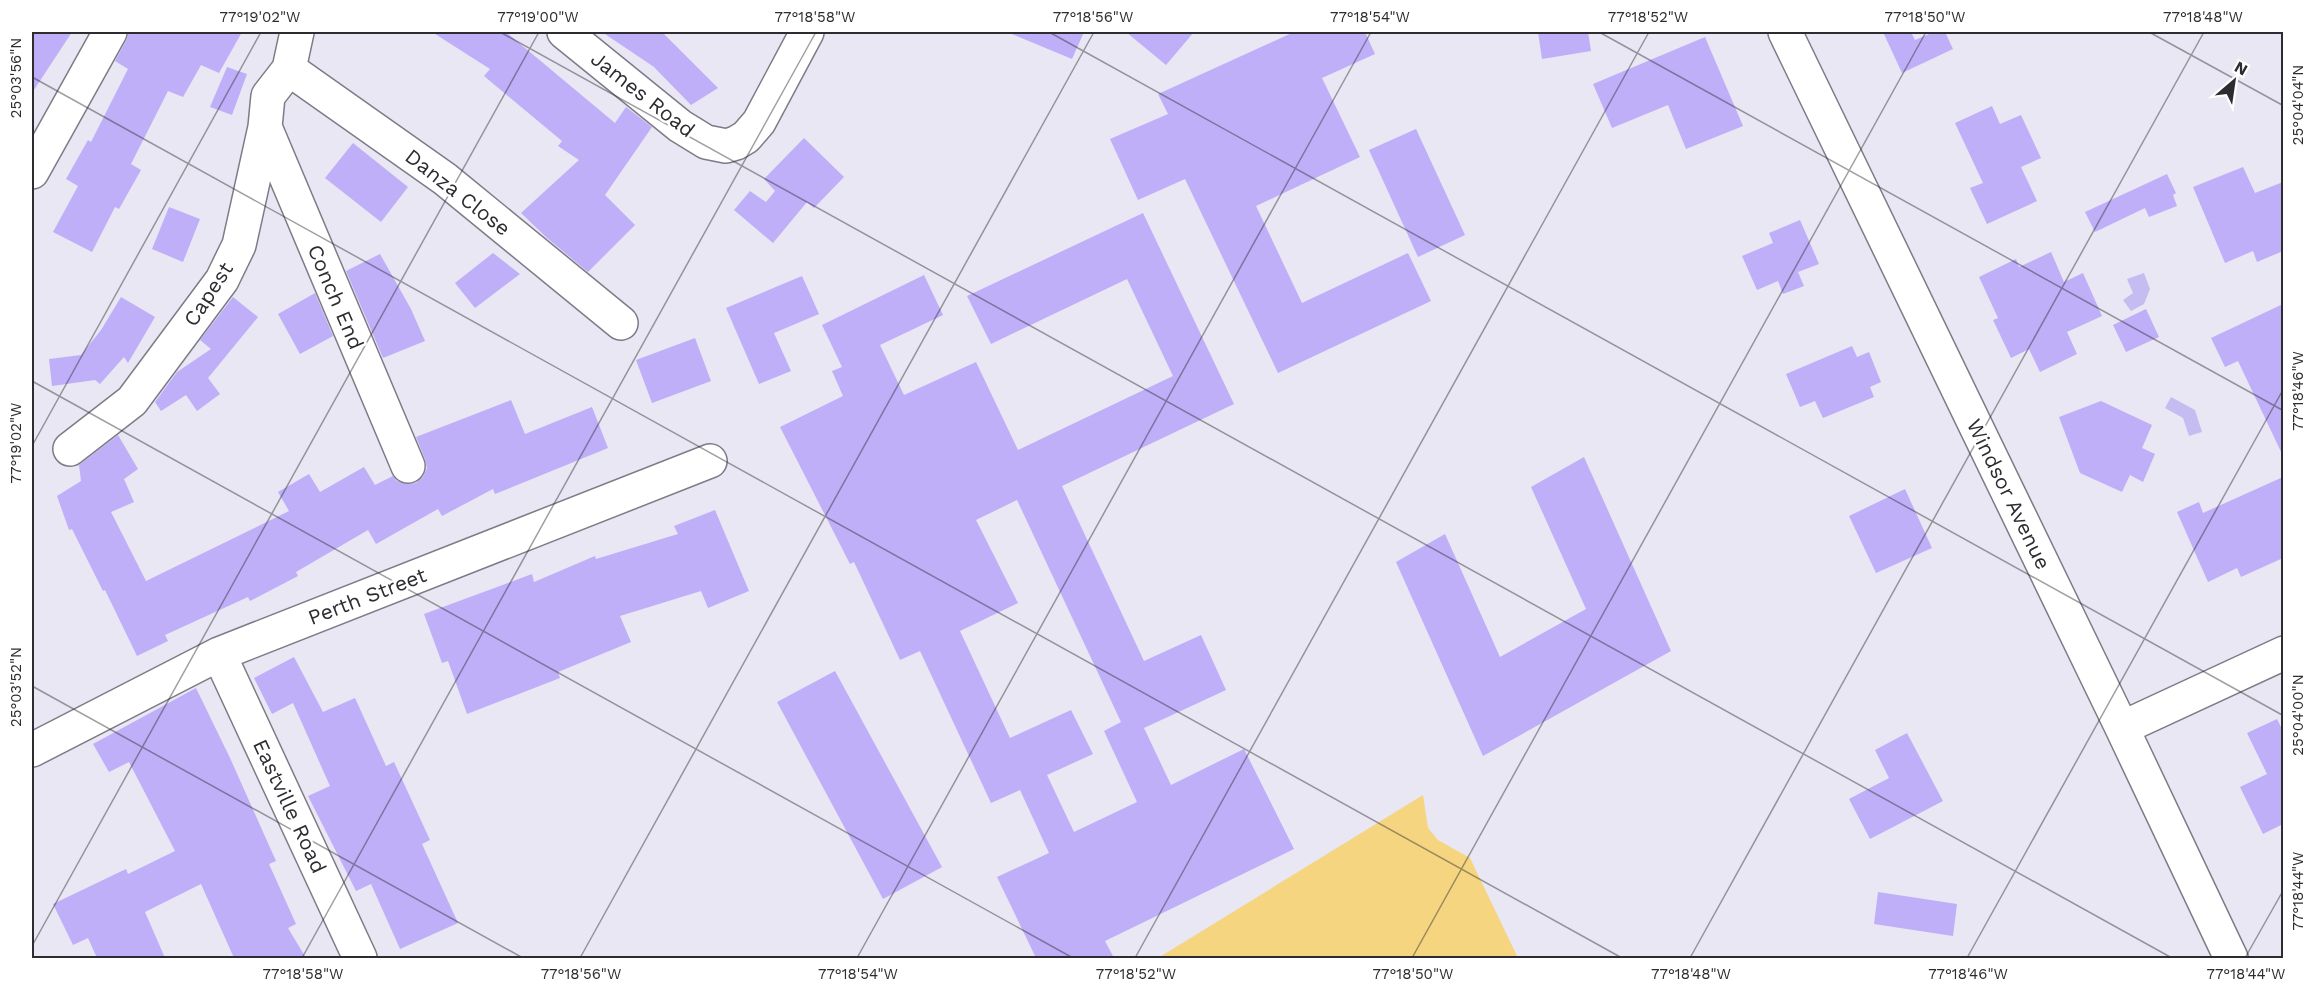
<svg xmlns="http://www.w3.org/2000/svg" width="2315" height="990" viewBox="0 0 2315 990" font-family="'Work Sans',sans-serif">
	<rect width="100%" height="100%" fill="#e9e7f3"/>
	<!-- green -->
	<path fill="#f6d580" d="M 1423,795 L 1428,828 L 1438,840 L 1470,858 L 1518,958 L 1158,958 Z"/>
	<!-- water -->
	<path fill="#c5bcf2" d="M 2144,273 L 2150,289 L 2144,304 L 2131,311 L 2123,300 L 2133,293 L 2127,279 Z
		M 2171,397 L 2195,410 L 2202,432 L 2189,436 L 2183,418 L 2165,408 Z"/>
	<!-- building -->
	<path fill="#beaff8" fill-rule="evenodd" d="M 32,32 L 72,32 L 32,93 Z
		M 129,32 L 242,32 L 219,73 L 201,65 L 183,97 L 168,91 L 131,164 L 141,170 L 119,209 L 115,207 L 92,252 L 53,232 L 78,186 L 66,179 L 88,140 L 91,142 L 128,69 L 115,61 L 126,41 Z
		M 432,32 L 506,32 L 615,123 L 626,107 L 652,127 L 605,195 L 635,225 L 588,272 L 547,238 L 521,213 L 579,160 L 558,146 L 562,141 L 484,76 L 490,69 Z
		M 602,32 L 662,32 L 718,88 L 691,105 L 654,67 Z
		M 1007,32 L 1084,32 L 1072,59 Z
		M 1126,32 L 1194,32 L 1166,65 Z
		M 1294,32 L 1365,32 L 1375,54 L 1322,78 L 1360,157 L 1256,206 L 1302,303 L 1408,253 L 1431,301 L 1278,373 L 1185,179 L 1138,200 L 1110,139 L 1168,114 L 1158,94 Z
		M 1538,32 L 1588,32 L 1591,51 L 1542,59 Z
		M 1883,32 L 1911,32 L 1915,40 L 1934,32 L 1945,32 L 1953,49 L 1902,73 Z
		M 1705,37 L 1743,126 L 1686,149 L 1668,105 L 1612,128 L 1593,84 Z
		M 227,67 L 247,74 L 232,115 L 210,107 Z
		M 1992,106 L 2000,124 L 2021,115 L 2041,158 L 2021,167 L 2037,201 L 1987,224 L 1970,188 L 1983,183 L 1955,123 Z
		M 1416,129 L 1465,235 L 1418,257 L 1369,150 Z
		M 804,138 L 844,177 L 814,208 L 807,202 L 773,243 L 734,210 L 750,191 L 766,202 L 775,191 L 764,179 Z
		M 353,143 L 408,187 L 381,222 L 325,178 Z
		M 2243,167 L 2255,193 L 2283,182 L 2283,251 L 2257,262 L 2253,251 L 2225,263 L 2193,187 Z
		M 2167,174 L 2176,193 L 2173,195 L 2177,206 L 2149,217 L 2145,208 L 2095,232 L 2085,212 Z
		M 169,207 L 200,219 L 183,262 L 152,249 Z
		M 1143,213 L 1234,404 L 1062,486 L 1144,661 L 1201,635 L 1226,690 L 1144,728 L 1171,785 L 1244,749 L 1294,849 L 1105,941 L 1114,958 L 1036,958 L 997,877 L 1049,853 L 1020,790 L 991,803 L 920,651 L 900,660 L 854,562 L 850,564 L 780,427 L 843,396 L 832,371 L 842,367 L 822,325 L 924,275 L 943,315 L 880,345 L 904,395 L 976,362 L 1018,450 L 1173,376 L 1127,279 L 991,344 L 967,296 ZM 1017,500 L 1121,722 L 1104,731 L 1137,802 L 1074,832 L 1047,775 L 1093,754 L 1071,710 L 1010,738 L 960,631 L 1018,603 L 976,520 Z
		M 1800,220 L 1819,264 L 1798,272 L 1804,286 L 1783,294 L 1778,281 L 1757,290 L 1742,256 L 1773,243 L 1769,233 Z
		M 2051,252 L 2064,282 L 2083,273 L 2102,316 L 2067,332 L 2077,354 L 2040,372 L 2029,349 L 2011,358 L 1993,320 L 1998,318 L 1979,277 L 2016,259 L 2019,267 Z
		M 493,253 L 520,274 L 475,308 L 455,283 Z
		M 380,254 L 411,309 L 425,341 L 383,358 L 346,271 Z
		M 802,276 L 819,314 L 774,333 L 791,371 L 759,384 L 726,308 Z
		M 315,293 L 333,336 L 300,354 L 278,314 Z
		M 121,297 L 155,317 L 128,363 L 124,357 L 100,384 L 95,380 L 52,386 L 49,359 L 81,355 L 101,330 Z
		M 233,297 L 258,317 L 208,378 L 220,394 L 197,411 L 186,395 L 161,411 L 155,402 L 177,372 L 211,349 L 200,340 Z
		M 2283,304 L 2283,456 L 2238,361 L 2225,367 L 2211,338 Z
		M 2146,309 L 2159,337 L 2126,352 L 2113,325 Z
		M 695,338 L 711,381 L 652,403 L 636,360 Z
		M 1852,346 L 1857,357 L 1869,352 L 1881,382 L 1870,387 L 1874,397 L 1823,418 L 1815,401 L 1800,407 L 1786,374 Z
		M 511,400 L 525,434 L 592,407 L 608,448 L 495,494 L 493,489 L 442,516 L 438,509 L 376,544 L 368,530 L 296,572 L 298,576 L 250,601 L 248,597 L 165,635 L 168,641 L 137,656 L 105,590 L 103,591 L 72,529 L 69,530 L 57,496 L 81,481 L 79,465 L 118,435 L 138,469 L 124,479 L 134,502 L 111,512 L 146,581 L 289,511 L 278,492 L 309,474 L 320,492 L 364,467 L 375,485 L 393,476 L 397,481 L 405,484 L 416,483 L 423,477 L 427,468 L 425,459 L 416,437 Z
		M 2101,401 L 2152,425 L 2142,448 L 2155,454 L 2143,482 L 2130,475 L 2122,492 L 2080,473 L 2059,417 Z
		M 1584,457 L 1671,651 L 1483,756 L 1396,562 L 1445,534 L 1500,657 L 1586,609 L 1531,487 Z
		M 2283,477 L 2283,558 L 2241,577 L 2237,568 L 2208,582 L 2177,512 L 2199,502 L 2203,513 Z
		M 1905,489 L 1932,548 L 1876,573 L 1849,516 Z
		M 715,510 L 749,591 L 708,608 L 701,591 L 620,616 L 631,642 L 558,672 L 560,678 L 467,714 L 448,661 L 442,663 L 424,614 L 532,574 L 534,582 L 595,556 L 596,559 L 678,534 L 674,526 Z
		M 294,657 L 323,712 L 355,698 L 386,766 L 394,762 L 430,840 L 422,844 L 458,923 L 400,949 L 371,884 L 356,891 L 308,796 L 330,786 L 293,703 L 272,714 L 254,678 Z
		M 835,671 L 942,867 L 883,899 L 777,702 Z
		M 196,688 L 230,758 L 276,861 L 269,864 L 296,924 L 288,928 L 306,958 L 234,958 L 201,884 L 145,912 L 165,958 L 97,958 L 88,938 L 73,945 L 53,904 L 126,869 L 128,874 L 175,851 L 129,762 L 109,772 L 93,744 Z
		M 2277,719 L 2283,731 L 2283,824 L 2263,834 L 2240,787 L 2267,774 L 2247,733 Z
		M 1907,733 L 1943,801 L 1870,839 L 1849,799 L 1889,778 L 1875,750 Z
		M 1878,892 L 1957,904 L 1953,936 L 1874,924 Z"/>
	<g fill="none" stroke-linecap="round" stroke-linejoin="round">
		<!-- minor casing -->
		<g stroke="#7d7b86" stroke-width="36">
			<path id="minor" d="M 564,32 L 680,126 L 706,142 L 726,146 L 736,143 L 746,137 L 759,122 L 807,32
				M 1785,32 L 2122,728 L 2231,958
				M 289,69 L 445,179 L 621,323
				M 265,127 L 408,466
				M 70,449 L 132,401 L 222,280 L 239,245 L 265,127 L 268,96 L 289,69 L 297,32
				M 219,654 L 360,958
				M 2122,728 L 2284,653
				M 32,750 L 219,654 L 710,461"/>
		</g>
		<!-- tertiary casing -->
		<g stroke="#7d7b86" stroke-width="36">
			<path id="tertiary" d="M 32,172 L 110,32"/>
		</g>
		<!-- minor -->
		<use href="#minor" stroke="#fff" stroke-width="33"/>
		<!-- tertiary -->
		<use href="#tertiary" stroke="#fff" stroke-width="33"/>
	</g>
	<!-- ticks -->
	<path fill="none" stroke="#2d2c31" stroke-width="1.5" stroke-opacity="0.45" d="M 500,32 L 2172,958M 1049,32 L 2284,716M 1599,32 L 2284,411M 2149,32 L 2284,106M 32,77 L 1622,958M 32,381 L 1073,958M 32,446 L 261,32M 32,686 L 523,958M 32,946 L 539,32M 302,958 L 816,32M 580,958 L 1094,32M 857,958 L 1371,32M 1135,958 L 1649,32M 1412,958 L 1926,32M 1690,958 L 2204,32M 1967,958 L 2284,388M 2245,958 L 2284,889"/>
	<g text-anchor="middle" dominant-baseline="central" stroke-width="5" stroke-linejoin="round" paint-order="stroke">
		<!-- street labels -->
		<g font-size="21" fill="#2d2c31" stroke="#fff">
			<text transform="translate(643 94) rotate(38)">James Road</text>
			<text transform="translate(458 192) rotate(38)">Danza Close</text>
			<text transform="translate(208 294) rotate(-57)">Capest</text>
			<text transform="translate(336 297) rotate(67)">Conch End</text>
			<text transform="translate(2009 494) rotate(64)">Windsor Avenue</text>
			<text transform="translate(367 596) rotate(-21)">Perth Street</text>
			<text transform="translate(290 806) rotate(65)">Eastville Road</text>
		</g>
	</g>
	<!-- border -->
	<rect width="2315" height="990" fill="none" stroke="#ffffff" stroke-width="66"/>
	<!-- north arrow -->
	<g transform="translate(2234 81) rotate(29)" stroke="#ffffff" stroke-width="4.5" paint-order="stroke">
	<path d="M0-4.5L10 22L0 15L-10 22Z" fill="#2d2c31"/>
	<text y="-9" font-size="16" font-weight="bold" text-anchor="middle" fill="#2d2c31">N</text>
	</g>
	<rect x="33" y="33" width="2249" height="924" fill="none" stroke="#2d2c31" stroke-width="2"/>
	<g font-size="15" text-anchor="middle" fill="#2d2c31">
		<text x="260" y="22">77°19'02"W</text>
		<text x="538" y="22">77°19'00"W</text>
		<text x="815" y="22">77°18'58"W</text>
		<text x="1093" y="22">77°18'56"W</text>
		<text x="1370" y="22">77°18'54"W</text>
		<text x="1648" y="22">77°18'52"W</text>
		<text x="1925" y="22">77°18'50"W</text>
		<text x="2203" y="22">77°18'48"W</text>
		<text transform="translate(16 78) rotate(-90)" y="5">25°03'56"N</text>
		<text transform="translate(2298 105) rotate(-90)" y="5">25°04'04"N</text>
		<text transform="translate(2298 391) rotate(-90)" y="5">77°18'46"W</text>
		<text transform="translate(16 443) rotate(-90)" y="5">77°19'02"W</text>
		<text transform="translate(16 687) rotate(-90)" y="5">25°03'52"N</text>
		<text transform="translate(2298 715) rotate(-90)" y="5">25°04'00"N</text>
		<text transform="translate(2298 891) rotate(-90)" y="5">77°18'44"W</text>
		<text x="303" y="979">77°18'58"W</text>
		<text x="581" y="979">77°18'56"W</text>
		<text x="858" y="979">77°18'54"W</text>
		<text x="1136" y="979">77°18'52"W</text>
		<text x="1413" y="979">77°18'50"W</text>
		<text x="1691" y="979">77°18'48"W</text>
		<text x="1968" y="979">77°18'46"W</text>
		<text x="2246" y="979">77°18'44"W</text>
	</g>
</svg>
